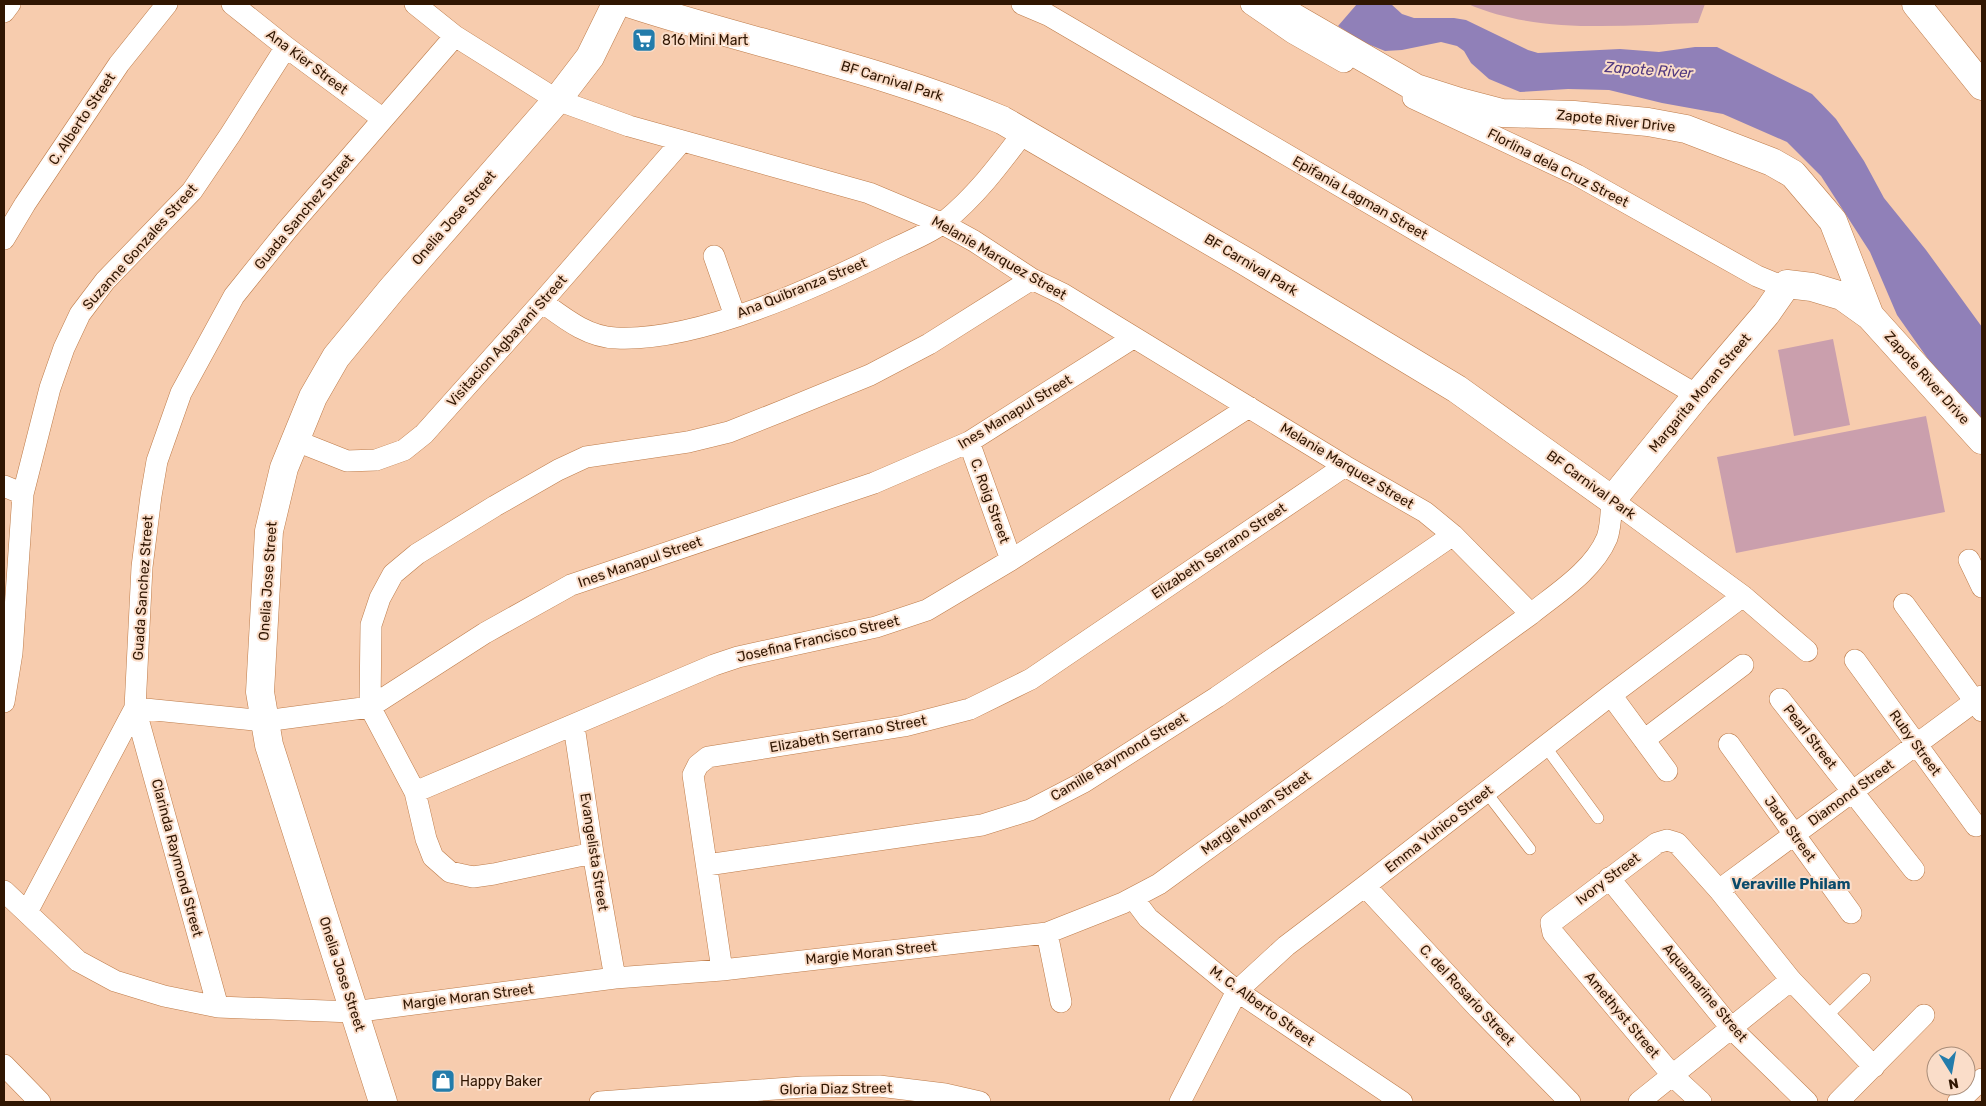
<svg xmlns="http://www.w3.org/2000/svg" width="1986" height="1106" viewBox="0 0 1986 1106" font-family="Rubik,sans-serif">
	<rect width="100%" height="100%" fill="#f7ccae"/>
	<!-- green -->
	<path fill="#ca9fad" d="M 1468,4 L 1705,4 L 1698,23 C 1622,25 1540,35 1468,4 Z
		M 1833,339 L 1850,425 L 1794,436 L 1778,350 Z
		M 1926,416 L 1945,512 L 1736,553 L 1717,457 Z"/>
	<!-- water -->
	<path fill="#9080b8" d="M 1357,4 L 1391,4 L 1402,14 L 1414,18 L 1454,18 L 1466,20 L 1528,50 L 1538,53 L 1620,49 L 1659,52 L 1695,47 L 1717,47 L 1812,94 L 1836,119 L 1864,161 L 1884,198 L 1926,250 L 1982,327 L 1982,424 L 1940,376 L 1897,315 L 1870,252 L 1821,176 L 1787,142 L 1723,114 L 1662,103 L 1609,90 L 1568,89 L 1520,92 L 1489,79 L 1471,63 L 1464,51 L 1457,46 L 1441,42 L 1402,50 L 1385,51 L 1363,42 L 1338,26 Z"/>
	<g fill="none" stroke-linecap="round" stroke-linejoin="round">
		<!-- lane casing -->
		<g stroke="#bd7b49" stroke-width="12">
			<path id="lane" d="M 1545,746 L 1598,818
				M 1486,792 L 1530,849
				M 1826,1017 L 1865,979"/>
		</g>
		<!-- street casing -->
		<g stroke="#bd7b49" stroke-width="22">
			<path id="street" d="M 232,4 L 286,47 L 383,119
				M 415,4 L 455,36 L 557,100 L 629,126 L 869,193 L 943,224 L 974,241 L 1032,279 L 1063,294 L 1345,466 L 1425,512 L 1453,535 L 1531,614
				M 1022,4 L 1048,15 L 1697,395
				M 1251,4 L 1293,33 L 1344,62
				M 4,12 L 10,4
				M 1413,98 L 1577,175 L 1757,276 L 1774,283 L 1787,284
				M 4,239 L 25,204 L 119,64 L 167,4
				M 714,256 L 735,316
				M 542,302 C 564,318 587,337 616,338 C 698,342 817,287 891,250 C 907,242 931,233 944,222 C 977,195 999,165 1024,132
				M 294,440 L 347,461 L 376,460 L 404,450 L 424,434 L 542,302 L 682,141
				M 969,442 L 1011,560
				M 4,486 L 23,494
				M 1969,560 L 1982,587
				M 1904,604 L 1982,711
				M 1855,660 L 1976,826
				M 1611,695 L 1667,771
				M 1780,699 L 1914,870
				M 4,702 L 12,653 L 23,494 L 50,388 L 64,348 L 80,314 L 105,281 L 192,191 L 230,135 L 286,47
				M 135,708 L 265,721 L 370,707 L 485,633 L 571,585 L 874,483 L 969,442 L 1133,338
				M 135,708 L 218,1007
				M 574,726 L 593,853 L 615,978
				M 1644,740 L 1743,665
				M 1729,744 L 1851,913
				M 415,792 L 714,665 L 738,657 L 876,627 L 927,610 L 1011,560 L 1249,407
				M 593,853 L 494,874 L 473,877 L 450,872 L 433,857 L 426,839 L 415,792 L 370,707 L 371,625 L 380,598 L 393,574 L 417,554 L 495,506 L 558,470 L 586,457 L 688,442 L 729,432 L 782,411 L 870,375 L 929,344 L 1032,279
				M 707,865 L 982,825 L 1030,810 L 1084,782 L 1217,697 L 1453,535
				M 1609,878 L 1732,1029 L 1807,1102
				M 1365,886 L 1479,1009 L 1570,1102
				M 1719,890 L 1982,696
				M 4,891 L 78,961 L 115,981 L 164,996 L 218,1007 L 353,1012 L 615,978 L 722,970 L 1047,933 L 1123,903 L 1159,884 L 1531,614 C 1557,593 1593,571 1607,538 C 1611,527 1611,512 1612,500 L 1743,596 L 1807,651
				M 1133,898 L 1148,918 L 1237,991 L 1402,1102
				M 27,912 L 135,708 L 142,567 L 151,496 L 157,461 L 181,393 L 234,296 L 287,230 L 455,36
				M 1047,933 L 1061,1002
				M 722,970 L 693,775 L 698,765 L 708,757 L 904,726 L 970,709 L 1031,679 L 1345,466
				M 4,1065 L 40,1102
				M 600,1102 L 803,1087 L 879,1086 L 945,1094 L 980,1102
				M 1180,1102 L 1237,991 L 1286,946 L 1365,886 L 1611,695 L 1743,596
				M 1639,1102 L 1791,980
				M 1701,1102 L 1673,1076 L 1553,933 L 1551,923 L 1657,843 L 1667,840 L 1677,843 L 1719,890 L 1791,980 L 1874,1067
				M 1838,1102 L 1924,1015
				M 1958,1102 L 1982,1079"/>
		</g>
		<!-- secondary casing -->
		<g stroke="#bd7b49" stroke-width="29">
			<path id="secondary" d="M 631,4 C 754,44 882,69 1002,120 L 1243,260 L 1457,389 L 1612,500 L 1697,395 L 1766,314 L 1787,284 L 1812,287 L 1842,296 L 1870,316
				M 1275,4 L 1288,14 L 1416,88 L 1460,102 L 1502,113 L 1574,115 L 1648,122 L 1686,129 L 1772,162 L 1793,174 L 1833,221 L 1870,316 L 1982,440
				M 1916,4 L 1982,86
				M 383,1102 L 269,745 L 260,692 L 269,531 L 284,468 L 313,397 L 336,357 L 392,289 L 557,100 L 590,57 L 616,4"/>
		</g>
		<!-- lane -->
		<use href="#lane" stroke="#fff" stroke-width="11"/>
		<!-- street -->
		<use href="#street" stroke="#fff" stroke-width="21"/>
		<!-- secondary -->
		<use href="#secondary" stroke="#fff" stroke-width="28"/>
	</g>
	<!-- icons -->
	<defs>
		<g id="supermarket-square" transform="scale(1.25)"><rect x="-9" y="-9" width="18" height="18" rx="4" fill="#237cab" stroke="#faddc9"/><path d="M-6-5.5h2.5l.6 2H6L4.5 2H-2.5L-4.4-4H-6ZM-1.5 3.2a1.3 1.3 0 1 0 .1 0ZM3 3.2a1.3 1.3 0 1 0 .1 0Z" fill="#fff"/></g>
		<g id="shop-square" transform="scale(1.25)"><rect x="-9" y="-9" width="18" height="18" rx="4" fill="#237cab" stroke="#faddc9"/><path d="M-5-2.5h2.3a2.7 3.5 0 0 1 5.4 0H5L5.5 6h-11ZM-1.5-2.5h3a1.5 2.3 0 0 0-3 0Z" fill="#fff"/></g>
	</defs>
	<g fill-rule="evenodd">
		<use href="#supermarket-square" x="644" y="40"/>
		<use href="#shop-square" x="443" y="1081"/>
	</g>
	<g text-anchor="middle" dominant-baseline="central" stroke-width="4" stroke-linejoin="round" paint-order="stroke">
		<!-- poi labels -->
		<g font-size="14" fill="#301602" stroke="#faddc9" text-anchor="start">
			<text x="662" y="40">816 Mini Mart</text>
			<text x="460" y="1081">Happy Baker</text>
		</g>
		<!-- street labels -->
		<g font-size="14" fill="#301602" stroke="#faddc9">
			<text transform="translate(307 62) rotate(37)">Ana Kier Street</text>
			<text transform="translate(892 81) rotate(17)">BF Carnival Park</text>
			<text transform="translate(82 119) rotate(-56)">C. Alberto Street</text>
			<text transform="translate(1616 121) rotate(6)">Zapote River Drive</text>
			<text transform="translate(1558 168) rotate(27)">Florlina dela Cruz Street</text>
			<text transform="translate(1360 198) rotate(30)">Epifania Lagman Street</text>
			<text transform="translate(304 212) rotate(-50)">Guada Sanchez Street</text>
			<text transform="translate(454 218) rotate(-49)">Onelia Jose Street</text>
			<text transform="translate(140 247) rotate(-48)">Suzanne Gonzales Street</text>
			<text transform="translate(999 258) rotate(30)">Melanie Marquez Street</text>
			<text transform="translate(1251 265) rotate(31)">BF Carnival Park</text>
			<text transform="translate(802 288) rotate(-22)">Ana Quibranza Street</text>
			<text transform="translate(507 341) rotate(-48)">Visitacion Agbayani Street</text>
			<text transform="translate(1927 378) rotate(48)">Zapote River Drive</text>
			<text transform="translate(1700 393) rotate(-50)">Margarita Moran Street</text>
			<text transform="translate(1015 412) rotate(-31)">Ines Manapul Street</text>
			<text transform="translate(1347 466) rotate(31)">Melanie Marquez Street</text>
			<text transform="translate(1591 485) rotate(36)">BF Carnival Park</text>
			<text transform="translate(990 501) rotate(70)">C. Roig Street</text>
			<text transform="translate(1219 551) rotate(-34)">Elizabeth Serrano Street</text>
			<text transform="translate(640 562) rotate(-19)">Ines Manapul Street</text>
			<text transform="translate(268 581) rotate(-86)">Onelia Jose Street</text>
			<text transform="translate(143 588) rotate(-86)">Guada Sanchez Street</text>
			<text transform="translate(818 639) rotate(-13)">Josefina Francisco Street</text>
			<text transform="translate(848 734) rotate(-10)">Elizabeth Serrano Street</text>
			<text transform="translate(1810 737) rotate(52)">Pearl Street</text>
			<text transform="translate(1915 743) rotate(54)">Ruby Street</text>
			<text transform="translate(1119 757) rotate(-31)">Camille Raymond Street</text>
			<text transform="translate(1851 793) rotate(-36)">Diamond Street</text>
			<text transform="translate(1256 813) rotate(-36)">Margie Moran Street</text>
			<text transform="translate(1439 829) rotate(-38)">Emma Yuhico Street</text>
			<text transform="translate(1790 829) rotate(54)">Jade Street</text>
			<text transform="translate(594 852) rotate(81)">Evangelista Street</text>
			<text transform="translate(177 858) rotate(75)">Clarinda Raymond Street</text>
			<text transform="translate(1608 879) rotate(-37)">Ivory Street</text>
			<text transform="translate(871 953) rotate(-6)">Margie Moran Street</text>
			<text transform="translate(342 974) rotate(72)">Onelia Jose Street</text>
			<text transform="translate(1705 993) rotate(50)">Aquamarine Street</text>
			<text transform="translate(1467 995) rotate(47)">C. del Rosario Street</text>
			<text transform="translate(468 997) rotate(-7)">Margie Moran Street</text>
			<text transform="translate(1262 1006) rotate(36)">M. C. Alberto Street</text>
			<text transform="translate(1622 1015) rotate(50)">Amethyst Street</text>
			<text transform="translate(836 1089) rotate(-1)">Gloria Diaz Street</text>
		</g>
		<!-- water labels -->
		<g font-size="15" font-style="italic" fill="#51397f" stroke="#faddc9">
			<text transform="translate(1649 70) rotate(4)">Zapote River</text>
		</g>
		<!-- neighbourhood labels -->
		<g font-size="15" font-weight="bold" fill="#0b4b6b" stroke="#faddc9">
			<text x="1791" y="884">Veraville Philam</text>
		</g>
	</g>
	<!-- border -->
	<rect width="1986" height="1106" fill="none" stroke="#301602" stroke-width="10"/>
	<!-- north arrow -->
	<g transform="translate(1951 1071) rotate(169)"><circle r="24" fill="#faddc9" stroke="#a98d79"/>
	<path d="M0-4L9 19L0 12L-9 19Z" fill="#237cab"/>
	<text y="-8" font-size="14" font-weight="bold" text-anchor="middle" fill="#301602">N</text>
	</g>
</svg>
